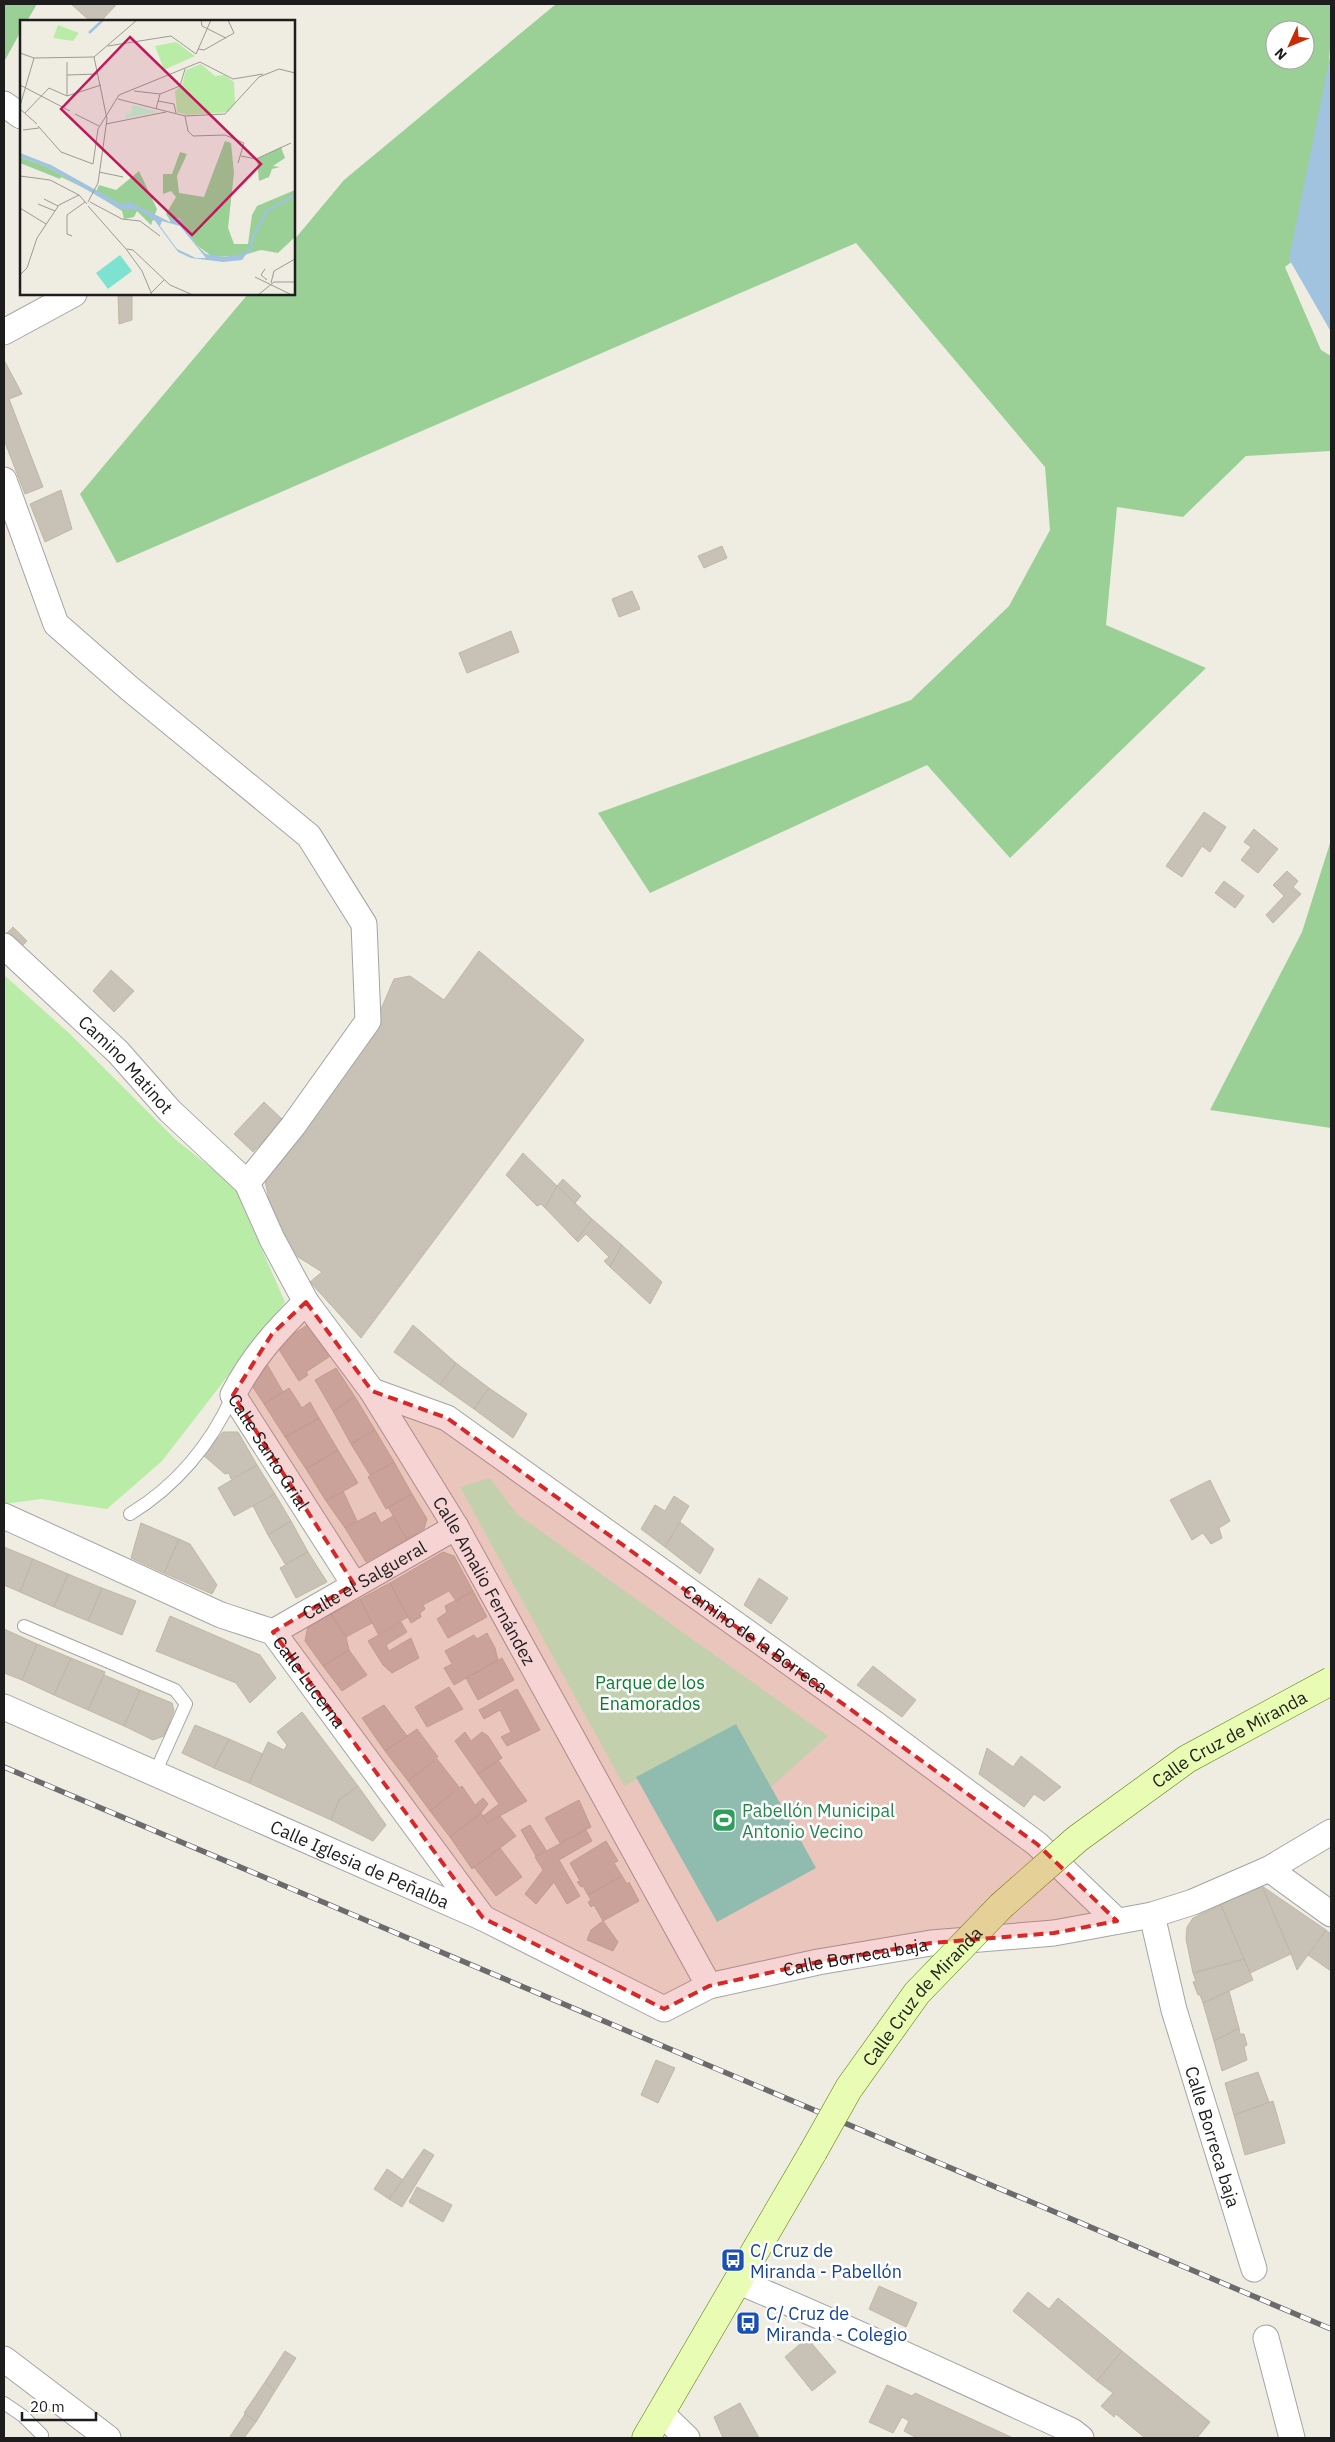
<svg xmlns="http://www.w3.org/2000/svg" width="1335" height="2442" viewBox="0 0 1335 2442" font-family="'IBM Plex Sans',sans-serif">
	<rect width="100%" height="100%" fill="#efede2"/>
	<!-- grass -->
	<path fill="#b9eca6" d="M 4,975 L 69,1033 L 175,1139 L 234,1186 L 285,1302 L 162,1461 L 107,1509 L 41,1499 L 4,1504 Z"/>
	<!-- forest -->
	<path fill="#9ad095" fill-rule="evenodd" d="M 4,4 L 37,4 L 27,21 L 21,21 L 21,31 L 4,62 Z
		M 556,4 L 1331,4 L 1331,37 L 1314,245 L 1285,267 L 1321,350 L 1331,356 L 1331,451 L 1246,456 L 1183,517 L 1117,507 L 1106,625 L 1206,668 L 1010,858 L 927,765 L 650,893 L 598,813 L 911,700 L 1009,606 L 1050,530 L 1045,467 L 856,243 L 117,563 L 80,494 L 248,294 L 294,294 L 294,240 L 344,180 ZM 1275,30 L 1305,30 L 1305,60 L 1275,60 Z
		M 1331,840 L 1331,1128 L 1210,1110 L 1302,932 Z"/>
	<!-- park -->
	<path fill="#bdfbcf" d="M 490,1478 L 517,1514 L 828,1736 L 771,1787 L 736,1724 L 624,1786 L 460,1487 Z"/>
	<!-- pitch -->
	<path fill="#7de2d0" d="M 736,1724 L 816,1868 L 717,1922 L 636,1777 Z"/>
	<!-- water -->
	<path fill="#a1c3df" d="M 1331,52 L 1331,332 L 1289,259 Z"/>
	<!-- building -->
	<path fill="#c7c1b6" stroke="#c1b7a4" d="M 71,4 L 117,4 L 101,21 L 90,21 Z
		M 118,294 L 132,294 L 132,320 L 119,324 Z
		M 4,360 L 22,394 L 9,399 L 43,487 L 25,494 L 4,440 Z
		M 61,490 L 72,529 L 45,542 L 30,504 Z
		M 722,546 L 727,558 L 704,568 L 698,556 Z
		M 632,591 L 640,609 L 619,617 L 612,599 Z
		M 511,631 L 519,652 L 467,673 L 459,653 Z
		M 1204,812 L 1226,827 L 1210,852 L 1202,846 L 1182,877 L 1166,866 Z
		M 1254,829 L 1278,849 L 1258,873 L 1241,860 L 1251,847 L 1244,842 Z
		M 1287,871 L 1298,881 L 1293,887 L 1301,894 L 1273,923 L 1266,915 L 1284,896 L 1273,885 Z
		M 1224,881 L 1244,896 L 1235,908 L 1215,893 Z
		M 13,927 L 27,941 L 17,951 L 4,936 Z
		M 479,951 L 584,1040 L 361,1338 L 310,1282 L 322,1272 L 287,1250 L 274,1223 L 264,1176 L 372,1030 L 394,979 L 410,976 L 444,1000 Z
		M 111,970 L 134,991 L 114,1012 L 93,991 Z
		M 264,1102 L 283,1120 L 253,1152 L 234,1134 Z
		M 523,1153 L 557,1186 L 545,1208 L 541,1204 L 537,1206 L 506,1175 Z
		M 563,1179 L 581,1196 L 575,1203 L 557,1186 Z
		M 557,1186 L 592,1219 L 576,1240 L 545,1208 Z
		M 592,1219 L 622,1245 L 610,1267 L 604,1261 L 609,1257 L 586,1234 L 578,1242 L 576,1240 Z
		M 622,1245 L 662,1282 L 650,1304 L 610,1267 Z
		M 309,1324 L 329,1357 L 306,1372 L 308,1375 L 299,1381 L 278,1348 L 287,1343 L 287,1338 Z
		M 413,1325 L 456,1363 L 440,1385 L 394,1352 Z
		M 264,1359 L 283,1392 L 264,1404 L 249,1381 Z
		M 456,1363 L 489,1388 L 474,1409 L 440,1385 Z
		M 336,1368 L 355,1397 L 333,1411 L 315,1380 Z
		M 289,1388 L 302,1408 L 310,1402 L 319,1418 L 285,1437 L 264,1404 Z
		M 489,1388 L 527,1414 L 513,1438 L 474,1409 Z
		M 355,1397 L 375,1430 L 351,1444 L 333,1411 Z
		M 319,1418 L 338,1450 L 306,1469 L 285,1437 Z
		M 375,1430 L 394,1462 L 370,1475 L 351,1444 Z
		M 223,1432 L 238,1432 L 257,1465 L 231,1479 L 229,1473 L 225,1474 L 203,1455 Z
		M 338,1450 L 358,1483 L 326,1501 L 306,1469 Z
		M 394,1462 L 412,1494 L 386,1509 L 368,1477 Z
		M 257,1465 L 275,1494 L 234,1516 L 218,1488 Z
		M 1210,1480 L 1230,1521 L 1219,1528 L 1222,1538 L 1211,1544 L 1203,1533 L 1192,1540 L 1170,1500 Z
		M 343,1491 L 357,1521 L 345,1528 L 326,1501 Z
		M 275,1494 L 291,1521 L 268,1535 L 253,1506 Z
		M 412,1494 L 427,1519 L 424,1529 L 407,1539 L 388,1507 Z
		M 674,1496 L 689,1506 L 665,1547 L 641,1529 L 655,1505 L 665,1511 Z
		M 375,1512 L 381,1523 L 393,1516 L 407,1539 L 366,1562 L 345,1528 Z
		M 291,1521 L 308,1552 L 285,1564 L 268,1535 Z
		M 680,1522 L 714,1549 L 700,1574 L 665,1547 Z
		M 141,1523 L 179,1539 L 164,1573 L 131,1558 Z
		M 179,1539 L 190,1544 L 217,1585 L 212,1594 L 164,1573 Z
		M 4,1547 L 33,1559 L 20,1592 L 4,1585 Z
		M 308,1552 L 327,1582 L 296,1598 L 280,1568 Z
		M 443,1552 L 454,1556 L 473,1591 L 456,1601 L 449,1591 L 423,1605 L 425,1609 L 420,1613 L 421,1617 L 411,1623 L 390,1583 Z
		M 33,1559 L 68,1574 L 54,1607 L 20,1592 Z
		M 68,1574 L 102,1588 L 88,1621 L 54,1607 Z
		M 759,1578 L 788,1598 L 771,1624 L 744,1605 Z
		M 390,1583 L 408,1617 L 378,1634 L 360,1599 Z
		M 102,1588 L 136,1601 L 122,1635 L 88,1621 Z
		M 473,1591 L 487,1617 L 448,1638 L 437,1619 L 447,1612 L 445,1606 Z
		M 360,1599 L 372,1623 L 346,1637 L 331,1614 Z
		M 331,1614 L 346,1637 L 349,1650 L 323,1666 L 305,1641 L 308,1626 Z
		M 170,1616 L 260,1655 L 276,1678 L 250,1703 L 236,1683 L 156,1651 Z
		M 401,1622 L 407,1632 L 386,1645 L 389,1651 L 411,1638 L 419,1658 L 392,1673 L 383,1665 L 368,1641 Z
		M 4,1629 L 37,1644 L 22,1680 L 4,1673 Z
		M 487,1633 L 495,1648 L 498,1660 L 454,1685 L 444,1668 L 452,1664 L 445,1651 L 474,1635 L 477,1639 Z
		M 37,1644 L 71,1658 L 54,1695 L 22,1680 Z
		M 349,1650 L 367,1675 L 342,1691 L 323,1666 Z
		M 71,1658 L 105,1672 L 88,1710 L 54,1695 Z
		M 502,1658 L 514,1680 L 478,1700 L 466,1678 Z
		M 873,1666 L 916,1700 L 902,1717 L 857,1685 Z
		M 104,1675 L 140,1690 L 124,1726 L 88,1710 Z
		M 449,1687 L 463,1709 L 427,1727 L 415,1707 Z
		M 517,1689 L 540,1730 L 507,1746 L 501,1737 L 511,1732 L 500,1710 L 484,1719 L 479,1710 Z
		M 140,1690 L 172,1703 L 174,1711 L 164,1736 L 153,1740 L 124,1726 Z
		M 384,1705 L 407,1736 L 385,1751 L 362,1718 Z
		M 302,1712 L 358,1786 L 339,1800 L 331,1820 L 249,1783 L 268,1742 L 284,1750 L 287,1745 L 277,1732 Z
		M 195,1725 L 229,1739 L 214,1768 L 182,1753 Z
		M 417,1729 L 438,1757 L 408,1781 L 385,1751 Z
		M 465,1732 L 471,1741 L 482,1732 L 488,1736 L 502,1758 L 478,1774 L 455,1741 Z
		M 229,1739 L 263,1754 L 249,1783 L 214,1768 Z
		M 987,1748 L 1013,1767 L 1021,1756 L 1061,1787 L 1044,1801 L 1034,1794 L 1024,1807 L 979,1774 Z
		M 437,1759 L 459,1787 L 430,1811 L 408,1781 Z
		M 498,1760 L 527,1801 L 487,1823 L 483,1816 L 499,1804 L 478,1774 Z
		M 358,1786 L 386,1825 L 373,1841 L 331,1820 L 339,1800 Z
		M 462,1786 L 475,1805 L 483,1798 L 488,1804 L 481,1813 L 450,1837 L 430,1811 Z
		M 579,1800 L 591,1827 L 560,1843 L 545,1818 Z
		M 481,1813 L 487,1823 L 500,1816 L 516,1836 L 472,1869 L 450,1837 Z
		M 530,1825 L 546,1850 L 536,1856 L 521,1830 Z
		M 586,1830 L 592,1841 L 559,1860 L 580,1896 L 567,1904 L 554,1882 L 536,1904 L 525,1894 L 543,1870 L 535,1857 Z
		M 606,1841 L 618,1861 L 614,1863 L 622,1876 L 588,1895 L 583,1886 L 581,1887 L 577,1882 L 580,1881 L 570,1863 Z
		M 500,1848 L 522,1877 L 496,1896 L 474,1867 Z
		M 622,1876 L 627,1884 L 629,1882 L 639,1901 L 603,1921 L 594,1905 L 591,1907 L 588,1902 L 591,1900 L 588,1895 Z
		M 1262,1886 L 1326,1930 L 1297,1970 L 1291,1954 Z
		M 1262,1886 L 1291,1954 L 1250,1973 L 1221,1905 L 1229,1901 L 1228,1899 Z
		M 1221,1905 L 1244,1959 L 1193,1973 L 1186,1939 L 1187,1927 L 1193,1918 Z
		M 603,1921 L 618,1942 L 613,1951 L 587,1940 L 591,1930 Z
		M 1326,1930 L 1331,1934 L 1331,1971 L 1308,1955 Z
		M 1244,1959 L 1253,1980 L 1203,2003 L 1200,1995 L 1198,1995 L 1193,1982 L 1196,1981 L 1193,1973 Z
		M 1229,1991 L 1239,2028 L 1214,2041 L 1203,2003 Z
		M 1239,2028 L 1240,2034 L 1244,2034 L 1247,2045 L 1244,2047 L 1247,2060 L 1222,2071 L 1214,2041 Z
		M 656,2060 L 675,2068 L 658,2103 L 641,2095 Z
		M 1258,2072 L 1269,2102 L 1234,2115 L 1225,2083 Z
		M 1273,2101 L 1285,2143 L 1245,2155 L 1234,2115 Z
		M 424,2149 L 434,2155 L 402,2207 L 389,2199 Z
		M 387,2169 L 403,2180 L 389,2199 L 374,2189 Z
		M 417,2187 L 452,2205 L 443,2222 L 409,2202 Z
		M 879,2286 L 917,2303 L 906,2327 L 869,2309 Z
		M 1028,2292 L 1049,2309 L 1058,2298 L 1122,2351 L 1097,2381 L 1013,2311 Z
		M 807,2338 L 836,2372 L 812,2391 L 785,2357 Z
		M 285,2351 L 296,2358 L 275,2391 L 265,2382 Z
		M 1122,2351 L 1210,2422 L 1197,2438 L 1145,2438 L 1116,2414 L 1114,2417 L 1101,2406 L 1113,2393 L 1097,2381 Z
		M 265,2382 L 275,2391 L 256,2422 L 244,2413 Z
		M 887,2385 L 912,2396 L 915,2393 L 1013,2438 L 917,2438 L 904,2431 L 909,2421 L 902,2417 L 893,2433 L 869,2422 Z
		M 740,2403 L 759,2438 L 723,2438 L 714,2417 Z
		M 245,2414 L 256,2422 L 244,2438 L 229,2438 Z"/>
	<g fill="none" stroke-linecap="round" stroke-linejoin="round">
		<!-- lane casing -->
		<g stroke="#a4a4a4" stroke-width="14">
			<path id="lane" d="M 130,1514 C 176,1486 211,1444 233,1395
				M 24,1626 L 175,1690 L 186,1704 L 155,1773
				M 4,2403 L 23,2416 L 42,2435 L 41,2438"/>
		</g>
		<!-- street casing -->
		<g stroke="#a4a4a4" stroke-width="27">
			<g id="street">
				<path d="M 4,104 L 21,116"/>
				<path d="M 4,332 L 74,294"/>
				<path d="M 4,480 L 56,624 L 129,688 L 309,836 L 364,924 L 368,1021 L 293,1126 L 247,1183"/>
				<path id="s1" d="M 4,946 L 118,1052 L 170,1111 L 247,1183 L 272,1239 L 306,1302 L 372,1391 L 456,1527 L 709,1986"/>
				<path id="s2" d="M 306,1302 C 276,1331 252,1358 233,1395 L 354,1584"/>
				<path id="s3" d="M 372,1391 L 447,1418 L 874,1723 L 1037,1844 L 1117,1921"/>
				<path id="s4" d="M 4,1516 L 221,1615 L 273,1632 L 483,1918"/>
				<path id="s5" d="M 273,1632 L 456,1527"/>
				<path id="s6" d="M 4,1707 L 483,1918 L 664,2009 L 709,1986 L 818,1962 L 931,1943 L 1054,1933 L 1152,1915 L 1193,1902 L 1269,1869 L 1331,1832"/>
				<path d="M 1269,1869 L 1331,1914"/>
				<path id="s7" d="M 1152,1915 L 1174,2010 L 1254,2269"/>
				<path d="M 737,2281 C 850,2328 961,2380 1072,2431 L 1081,2438"/>
				<path d="M 1266,2338 L 1292,2438"/>
				<path d="M 4,2359 L 108,2438"/>
				<path d="M 661,2413 L 687,2438"/>
			</g>
		</g>
		<!-- secondary casing -->
		<g stroke="#517800" stroke-width="29">
			<path id="secondary" d="M 646,2438 L 813,2152"/>
		</g>
		<!-- lane -->
		<use href="#lane" stroke="#fff" stroke-width="12"/>
		<!-- street -->
		<use href="#street" stroke="#fff" stroke-width="25"/>
		<!-- secondary -->
		<use href="#secondary" stroke="#e9fcb3" stroke-width="28"/>
		<!-- rail casing -->
		<g stroke="#6b6b6b" stroke-width="5.5">
			<path id="rail" d="M 4,1767 L 1331,2329"/>
		</g>
		<!-- rail -->
		<use href="#rail" stroke="#fff" stroke-width="4" stroke-dasharray="11" stroke-linecap="butt"/>
		<!-- secondary-bridge casing -->
		<g stroke="#517800" stroke-width="29" stroke-linecap="butt">
			<g id="secondary-bridge">
				<path id="s8" d="M 813,2152 L 849,2088 L 917,1993 L 1001,1906 L 1077,1839 L 1187,1759 L 1331,1681"/>
			</g>
		</g>
		<!-- secondary-bridge -->
		<use href="#secondary-bridge" stroke="#e9fcb3" stroke-width="28"/>
	</g>
	<!-- marked area -->
	<path fill="#d62828" fill-opacity="0.2" stroke="#d62828" stroke-width="4" stroke-dasharray="10 6" stroke-linejoin="round" d="M 306,1302 L 372,1391 L 447,1418 L 1037,1844 L 1117,1921 L 1054,1933 L 931,1943 L 818,1962 L 709,1986 L 664,2009 L 483,1918 L 273,1632 L 354,1584 L 233,1395 L 272,1334 Z"/>
	<!-- icons -->
	<defs>
		<g id="stadium-square" transform="scale(1.25)"><rect x="-9" y="-9" width="18" height="18" rx="4" fill="#2e9e5b" stroke="#fff"/><path d="M0-5a6.5 5 0 1 0 0 10a6.5 5 0 1 0 0-10ZM-3.5-1.8h7v3.6h-7Z" fill="#fff"/></g>
		<g id="bus-square" transform="scale(1.25)"><rect x="-9" y="-9" width="18" height="18" rx="4" fill="#1a4fb4" stroke="#fff"/><path d="M-5-6H5V4H4V6H2V4H-2V6H-4V4H-5ZM-3.5-4V0h7V-4ZM-3.5 1.2v1.5H-2V1.2ZM2 1.2v1.5H3.5V1.2Z" fill="#fff"/></g>
	</defs>
	<g fill-rule="evenodd">
		<use href="#stadium-square" x="724" y="1820"/>
		<use href="#bus-square" x="733" y="2260"/>
		<use href="#bus-square" x="748" y="2323"/>
	</g>
	<g text-anchor="middle" dominant-baseline="central" stroke-width="5" stroke-linejoin="round" paint-order="stroke">
		<!-- street labels -->
		<g font-size="18" fill="#1d1d1d" stroke="#fff">
			<text stroke="none"><textPath href="#s1" startOffset="170">Camino Matinot</textPath></text>
			<text stroke="none"><textPath href="#s2" startOffset="186">Calle Santo Grial</textPath></text>
			<text stroke="none"><textPath href="#s5" startOffset="105">Calle el Salgueral</textPath></text>
			<text stroke="none"><textPath href="#s1" startOffset="804">Calle Amalio Fernández</textPath></text>
			<text stroke="none"><textPath href="#s3" startOffset="459">Camino de la Borreca</textPath></text>
			<text stroke="none"><textPath href="#s4" startOffset="355">Calle Lucerna</textPath></text>
			<text stroke="none"><textPath href="#s8" startOffset="595">Calle Cruz de Miranda</textPath></text>
			<text stroke="none"><textPath href="#s6" startOffset="389">Calle Iglesia de Peñalba</textPath></text>
			<text stroke="none"><textPath href="#s6" startOffset="926">Calle Borreca baja</textPath></text>
			<text stroke="none"><textPath href="#s8" startOffset="191">Calle Cruz de Miranda</textPath></text>
			<text stroke="none"><textPath href="#s7" startOffset="230">Calle Borreca baja</textPath></text>
		</g>
		<!-- park labels -->
		<g font-size="18" fill="#077f2a" stroke="#fff">
			<text x="650" y="1682">Parque de los<tspan x="650" dy="21">Enamorados</tspan></text>
		</g>
		<!-- leisure labels -->
		<g font-size="18" fill="#27864d" stroke="#fff" text-anchor="start">
			<text x="742" y="1810">Pabellón Municipal<tspan x="742" dy="21">Antonio Vecino</tspan></text>
		</g>
		<!-- transit labels -->
		<g font-size="18" fill="#164399" stroke="#fff" text-anchor="start">
			<text x="750" y="2250">C/ Cruz de<tspan x="750" dy="21">Miranda - Pabellón</tspan></text>
			<text x="766" y="2313">C/ Cruz de<tspan x="766" dy="21">Miranda - Colegio</tspan></text>
		</g>
	</g>
	<!-- overview -->
	<g transform="translate(20 20)">
		<rect width="275" height="275" fill="#efede2"/>
		<path d="M 38,5 L 59,13 L 53,21 L 33,18 ZM 156,22 L 175,36 L 144,50 L 135,26 ZM 181,44 L 195,56 L 204,55 L 214,62 L 215,83 L 208,92 L 166,95 L 157,92 L 155,71 L 162,65 L 166,50 Z" fill="#b9eca6"/>
		<path d="M 205,121 L 211,123 L 214,153 L 208,208 L 214,224 L 228,224 L 232,195 L 237,186 L 275,170 L 275,217 L 258,233 L 241,230 L 220,236 L 193,237 L 176,225 L 160,199 L 151,197 L 151,202 L 146,194 L 156,177 L 151,171 L 143,174 L 143,154 L 152,154 L 160,132 L 167,134 L 157,156 L 159,173 L 184,177 ZM 261,127 L 265,138 L 253,146 L 260,147 L 252,149 L 249,157 L 239,161 L 237,139 ZM 0,137 L 25,146 L 66,169 L 41,157 L 40,159 L 0,143 ZM 119,151 L 137,189 L 131,205 L 117,191 L 114,197 L 104,199 L 102,191 L 75,174 L 79,165 L 96,170 Z" fill="#9ad095"/>
		<path d="M 113,85 L 138,92 L 105,98 L 106,93 L 111,94 Z" fill="#bdfbcf"/>
		<path d="M 100,235 L 112,251 L 88,269 L 76,253 Z" fill="#7de2d0"/>
		<path d="M 0,133 L 31,145 L 101,184 L 110,182 L 150,202 L 151,197 L 161,200 L 176,225 L 186,234 L 204,237 L 227,233 L 222,240 L 203,242 L 171,238 L 158,232 L 135,201 L 119,190 L 102,190 L 25,146 L 0,137 ZM 142,201 L 160,206 L 186,238 L 176,238 L 157,229 L 140,206 Z" fill="#a1c3df" fill-rule="evenodd"/>
		<path fill="none" stroke="#a1c3df" stroke-width="2.5" d="M 69,13 L 83,0M 225,234 L 230,230 L 233,217 L 247,191 L 275,175"/>
		<path fill="none" stroke="#9b9a93" stroke-width="1" d="M 181,0 L 182,6 L 206,18M 88,26 L 151,16 L 176,34M 178,29 L 184,30 L 214,13 L 208,0M 0,33 L 14,38 L 74,37 L 117,0M 176,34 L 191,0M 47,42 L 47,76M 180,42 L 213,59 L 243,54M 47,55 L 78,54M 0,65 L 50,91M 114,71 L 140,74 L 160,66 L 165,49M 98,79 L 165,96 L 205,94 L 239,57 L 259,49 L 275,53M 138,81 L 154,84 L 156,93M 0,86 L 14,38M 0,89 L 17,104M 136,89 L 140,74M 5,93 L 29,68 L 47,76 L 81,65M 55,94 L 79,106M 165,96 L 168,111 L 173,116 L 205,115 L 224,123 L 218,143M 86,104 L 146,92M 18,106 L 41,132 L 73,144 L 78,109 L 99,75 L 180,42M 3,110 L 19,108M 221,136 L 236,139 L 271,123M 79,152 L 103,157M 0,156 L 30,160 L 59,175 L 67,184M 24,179 L 38,186M 68,182 L 78,163 L 87,99 L 74,37M 70,182 L 102,199 L 120,201 L 140,216M 18,184 L 35,191M 68,186 L 106,229 L 122,251 L 132,275M 0,188 L 26,204M 52,216 L 47,214 L 47,195 L 65,182M 107,229 L 113,230 L 150,265 L 173,275M 245,249 L 241,255 L 247,260M 0,255 L 7,248 L 17,218 L 39,185 L 59,175M 235,257 L 272,275M 251,263 L 254,251 L 275,239M 131,273 L 144,260M 238,275 L 254,262 L 275,262"/>
		<path fill="#c2185b" fill-opacity="0.15" stroke="#c2185b" stroke-width="2.5" d="M 110,17 L 241,144 L 172,215 L 41,89 Z"/>
		<rect width="275" height="275" fill="none" stroke="#1d1d1d" stroke-width="2.5"/>
	</g>
	<!-- border -->
	<rect width="1335" height="2442" fill="none" stroke="#1d1d1d" stroke-width="10"/>
	<!-- north arrow -->
	<g transform="translate(1290 45) rotate(226)"><circle r="24" fill="#ffffff" stroke="#a5a5a5"/>
	<path d="M0-4L9 19L0 12L-9 19Z" fill="#ca2b00"/>
	<text y="-8" font-size="14" font-weight="bold" text-anchor="middle" fill="#1d1d1d">N</text>
	</g>
	<!-- scale -->
	<path d="M22 2412v8h74v-8" fill="none" stroke="#1d1d1d" stroke-width="2.5"/>
	<text x="30" y="2412" font-size="15" fill="#1d1d1d" stroke="#ffffff" stroke-width="4" paint-order="stroke">20 m</text>
</svg>
